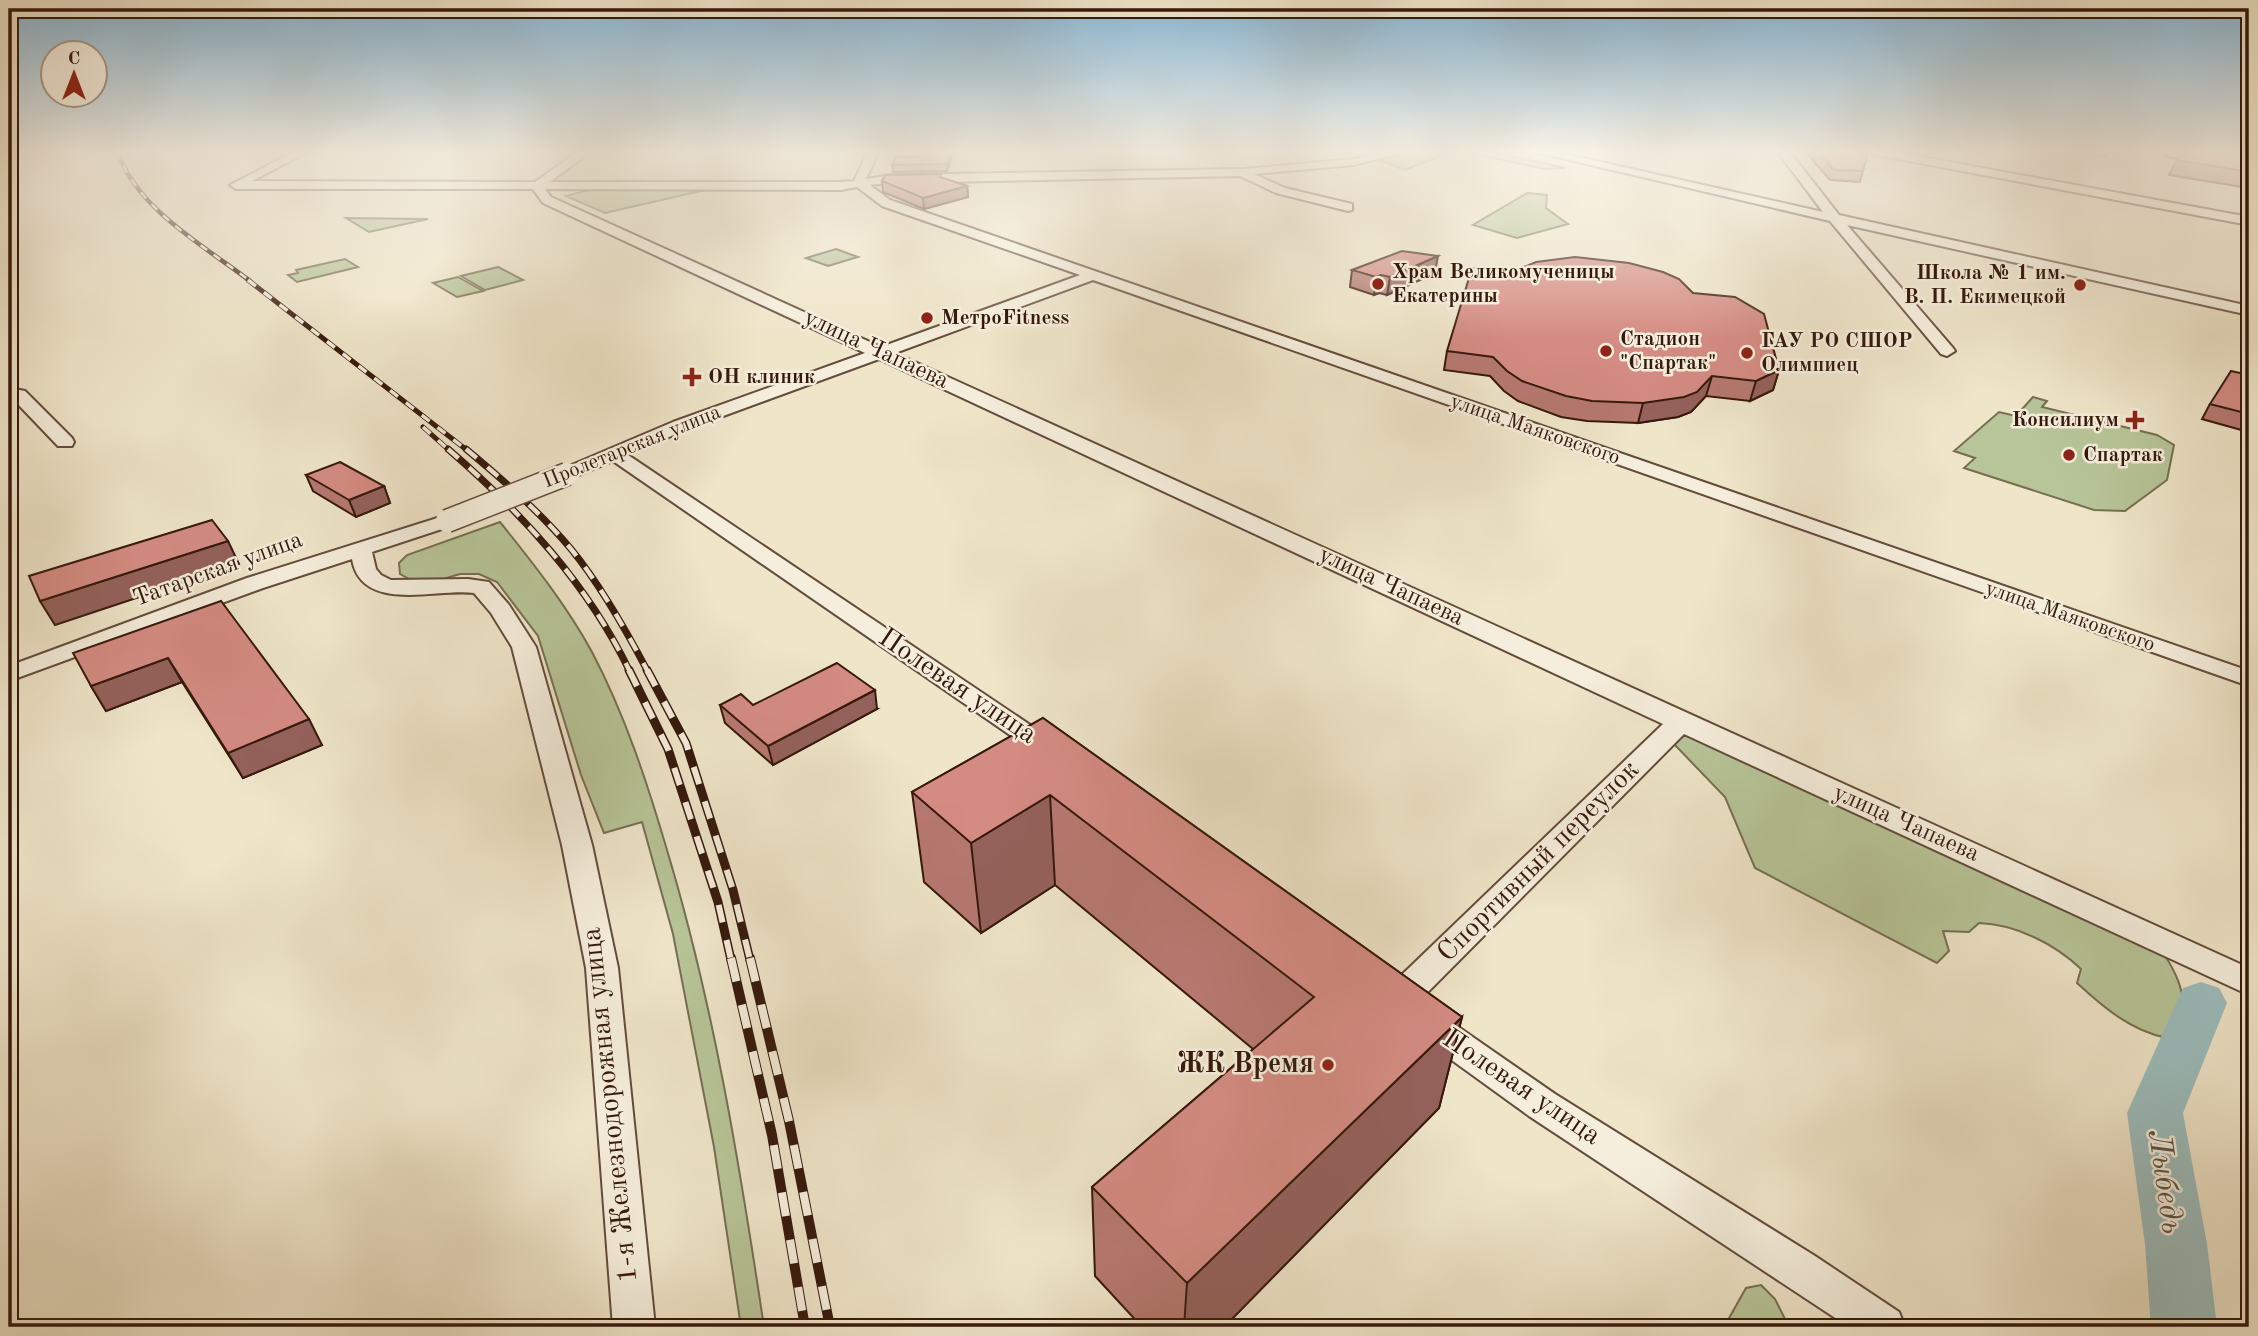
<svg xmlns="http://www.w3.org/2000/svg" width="2258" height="1336" viewBox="0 0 2258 1336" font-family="'Old Standard TT',serif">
	<rect width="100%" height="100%" fill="#efe5c9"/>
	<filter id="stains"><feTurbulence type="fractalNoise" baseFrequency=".00286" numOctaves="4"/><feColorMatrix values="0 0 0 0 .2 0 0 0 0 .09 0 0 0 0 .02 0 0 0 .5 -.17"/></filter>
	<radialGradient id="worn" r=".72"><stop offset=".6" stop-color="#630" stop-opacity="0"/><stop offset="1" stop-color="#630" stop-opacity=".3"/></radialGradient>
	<!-- green -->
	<path fill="#b7c598" stroke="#766f52" stroke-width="2" d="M 1419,151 L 1453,151 L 1405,170 L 1379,160 Z
		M 1489,151 L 1556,166 L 1566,168 L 1545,169 L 1465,152 Z
		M 589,190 L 705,190 L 605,213 L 566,196 Z
		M 1527,193 L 1547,195 L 1546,208 L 1568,224 L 1517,238 L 1473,225 Z
		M 346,218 L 428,219 L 369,232 Z
		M 836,249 L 858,257 L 828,266 L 806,258 Z
		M 345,259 L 358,267 L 297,282 L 288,275 L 298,273 L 296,270 Z
		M 498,267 L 523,280 L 485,290 L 461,276 Z
		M 458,277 L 483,291 L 457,297 L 433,283 Z
		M 2033,397 L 2047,401 L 2042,407 L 2157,435 L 2174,445 L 2167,480 L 2125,511 L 2094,510 L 1964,468 L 1975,458 L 1954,451 L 1999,412 L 2016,416 Z
		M 500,522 C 533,563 567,606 592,652 C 625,715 647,782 667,850 C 714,1006 740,1167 764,1327 L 741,1327 L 714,1147 L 673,934 L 642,822 L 604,833 L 581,775 L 538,636 L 497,582 L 479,574 L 460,574 L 440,580 L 409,579 L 400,574 L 399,563 L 407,555 Z
		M 1686,727 L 2160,948 C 2173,967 2189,994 2180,1018 C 2178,1025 2171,1032 2167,1038 C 2131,1031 2103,1007 2077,983 L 2081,969 C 2055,944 2015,924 1979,923 L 1969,932 L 1943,931 L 1949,951 L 1937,963 L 1755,868 L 1725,797 L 1673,743 Z
		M 1761,1285 L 1775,1299 L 1789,1327 L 1724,1327 L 1746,1288 Z"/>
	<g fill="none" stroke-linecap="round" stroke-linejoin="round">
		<!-- river -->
		<path fill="#9cbdbd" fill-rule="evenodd" d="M 2201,982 L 2219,988 L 2227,1003 L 2183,1113 L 2207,1244 L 2217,1327 L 2151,1327 L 2145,1244 L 2127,1113 L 2183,988 Z"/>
		<!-- minor casing -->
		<g stroke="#644c3b" stroke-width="4">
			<path id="minor" d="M 295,151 L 309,151 L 252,181 L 535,182 L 579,151 L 592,151 L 550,182 L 841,182 L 854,181 L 868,151 L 879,151 L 866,179 L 891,175 L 1243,169 L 1354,159 L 1388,151 L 1407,151 L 1354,165 L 1254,174 L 1285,188 L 1352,204 L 1352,210 L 1348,211 L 1276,193 L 1240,176 L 891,183 L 870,185 L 890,200 L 2249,671 L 2249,686 L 1093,280 L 895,353 L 2249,968 L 2249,995 L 1684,734 L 1408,1012 L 1396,1016 L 1384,1012 L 1379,1002 L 1384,992 L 1663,724 L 879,359 L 685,430 L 628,455 L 1057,743 L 1061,749 L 1057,755 L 1048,758 L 1039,755 L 613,461 L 567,480 L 557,474 L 560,470 L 673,422 L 865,353 L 543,203 L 533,189 L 236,189 L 230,185 ZM 857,187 L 882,206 L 1080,275 L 881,347 L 551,197 L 545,189 L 841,190 Z
				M 1531,151 L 1552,151 L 1823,212 L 1777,151 L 1789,151 L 1839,215 L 2249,306 L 2249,315 L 1847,225 L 1953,348 L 1955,351 L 1947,356 L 1941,354 L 1830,221 Z
				M 1866,151 L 1890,151 L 2249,217 L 2249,225 L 1872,154 Z
				M 9,388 L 25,391 L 72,438 L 74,442 L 72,446 L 58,446 L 13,399 L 9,398 Z
				M 447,515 L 454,517 L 457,521 L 454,525 L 372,552 L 376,569 L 381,575 L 391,580 L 468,579 L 489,582 L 509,605 L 536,647 L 592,845 L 618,968 L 655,1327 L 613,1327 L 586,968 L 562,845 L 512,647 L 491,613 L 474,593 C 437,588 361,614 352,559 L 263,588 L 9,681 L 9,666 L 247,578 Z
				M 1429,1011 L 1441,1015 L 1555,1094 L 1815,1256 L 1899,1312 L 1905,1327 L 1849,1327 L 1529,1116 L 1417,1035 L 1412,1025 L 1417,1015 Z"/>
		</g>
		<!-- minor -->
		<use href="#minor" fill="#f5eedc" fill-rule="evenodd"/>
		<!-- rail-far4 casing -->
		<g stroke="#36190c" stroke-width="4.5">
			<path id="rail-far4" d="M 117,151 C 138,210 203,245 250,281"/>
		</g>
		<!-- rail-far3 casing -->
		<g stroke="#36190c" stroke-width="5">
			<path id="rail-far3" d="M 248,280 L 468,451
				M 423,427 L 450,451"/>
		</g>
		<!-- rail-far2 casing -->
		<g stroke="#36190c" stroke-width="7">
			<path id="rail-far2" d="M 448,449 C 521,512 588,584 630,672
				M 466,449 C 503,480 540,512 571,549 C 599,583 627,632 648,672"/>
		</g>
		<!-- rail-far1 casing -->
		<g stroke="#36190c" stroke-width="9">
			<path id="rail-far1" d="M 629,670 L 668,749 L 718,902 L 731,960
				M 647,670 L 686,743 L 733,890 L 750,960"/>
		</g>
		<!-- rail casing -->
		<g stroke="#36190c" stroke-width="10">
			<path id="rail" d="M 731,958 L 772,1135 L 805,1327
				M 750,958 L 789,1121 L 830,1327"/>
		</g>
		<!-- rail-far4 -->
		<use href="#rail-far4" stroke="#f5eedc" stroke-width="2.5" stroke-dasharray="8" stroke-linecap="butt"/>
		<!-- rail-far3 -->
		<use href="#rail-far3" stroke="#f5eedc" stroke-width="3.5" stroke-dasharray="10" stroke-linecap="butt"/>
		<!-- rail-far2 -->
		<use href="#rail-far2" stroke="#f5eedc" stroke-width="4.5" stroke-dasharray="14" stroke-linecap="butt"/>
		<!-- rail-far1 -->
		<use href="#rail-far1" stroke="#f5eedc" stroke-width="6" stroke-dasharray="18" stroke-linecap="butt"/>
		<!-- rail -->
		<use href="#rail" stroke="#f5eedc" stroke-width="8" stroke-dasharray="24" stroke-linecap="butt"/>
		<!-- minor-bridge casing -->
		<g stroke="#644c3b" stroke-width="25" stroke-linecap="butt">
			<path id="minor-bridge" d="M 447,521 L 567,474"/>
		</g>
		<!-- minor-bridge -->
		<use href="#minor-bridge" stroke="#f5eedc" stroke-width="22"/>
	</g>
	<!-- wall -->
	<path fill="#b67870" stroke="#36190c" stroke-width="2" d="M 1809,151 L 1868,151 L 1860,182 L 1830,180 L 1808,155 Z
		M 2076,151 L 2113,151 L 2106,156 Z
		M 2168,151 L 2249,151 L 2249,187 L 2248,188 L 2169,175 L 2177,159 L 2165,157 Z
		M 947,153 L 951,160 L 947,171 L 893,172 L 892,165 L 917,157 Z
		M 942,178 L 967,186 L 968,197 L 924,209 L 883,192 L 882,181 Z
		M 1352,270 L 1435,273 L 1387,295 L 1379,293 L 1374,295 L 1350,287 Z
		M 1447,351 L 1779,370 L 1773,390 L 1750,401 L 1706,396 L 1691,412 L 1678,417 L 1638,423 L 1587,421 L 1561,417 L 1518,401 L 1504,391 L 1490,376 L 1444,370 Z
		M 2249,375 L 2249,423 L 2245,431 L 2202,419 L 2210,404 Z
		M 306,475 L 384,486 L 390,503 L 356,517 L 313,491 Z
		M 221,601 L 322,745 L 243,778 L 182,682 L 106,711 L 91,686 Z
		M 720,705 L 753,705 L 877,709 L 773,765 L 725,723 Z
		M 1043,718 L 1462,1017 L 1439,1108 L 1224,1327 L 1142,1327 L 1095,1276 L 1092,1187 L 1253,1049 L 1055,885 L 981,933 L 924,882 L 912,792 Z"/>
	<!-- shaded-wall -->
	<path fill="#94615b" stroke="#36190c" stroke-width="2" d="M 951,153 L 951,160 L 947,171 L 947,164 Z
		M 967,186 L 968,197 L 924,209 L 923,198 Z
		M 1438,256 L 1435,273 L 1387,295 L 1390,277 Z
		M 1381,275 L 1379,293 L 1374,295 L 1376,277 Z
		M 1779,370 L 1773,390 L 1750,401 L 1756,381 Z
		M 1712,376 L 1706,396 L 1691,412 L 1678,417 L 1638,423 L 1643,403 Z
		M 384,486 L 390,503 L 356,517 L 349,500 Z
		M 228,541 L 239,564 L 55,625 L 40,601 Z
		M 168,658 L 182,682 L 106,711 L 91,686 Z
		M 875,690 L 877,709 L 773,765 L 768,746 Z
		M 309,719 L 322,745 L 243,778 L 228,753 Z
		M 1050,795 L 1055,885 L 981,933 L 971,843 Z
		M 1462,1017 L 1439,1108 L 1224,1327 L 1184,1327 L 1187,1283 Z"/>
	<!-- building -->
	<path fill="#d48b82" stroke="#36190c" stroke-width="2" d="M 920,151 L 944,151 L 943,153 L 951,153 L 947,164 L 892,165 L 896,157 L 917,157 Z
		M 1817,151 L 1868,151 L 1863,171 L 1834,170 Z
		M 2188,151 L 2233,151 L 2249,154 L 2249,172 L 2176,160 Z
		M 941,174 L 940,177 L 967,186 L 923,198 L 882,181 L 885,175 Z
		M 1402,251 L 1438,256 L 1390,277 L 1381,275 L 1376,277 L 1352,270 Z
		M 1575,257 L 1629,263 L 1663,272 L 1679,279 L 1693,293 L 1735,297 L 1764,314 L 1779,370 L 1756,381 L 1712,376 L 1697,392 L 1684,397 L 1643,403 L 1592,401 L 1566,396 L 1522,381 L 1507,371 L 1493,357 L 1447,351 L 1472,268 L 1512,272 L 1536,262 Z
		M 2231,371 L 2249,375 L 2249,414 L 2210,404 Z
		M 340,462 L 384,486 L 349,500 L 306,475 Z
		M 212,520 L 228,541 L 40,601 L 29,576 Z
		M 221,601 L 309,719 L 228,753 L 168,658 L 91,686 L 73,653 Z
		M 837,663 L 875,690 L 768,746 L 720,705 L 741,694 L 753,705 Z
		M 1043,718 L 1462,1017 L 1187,1283 L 1092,1187 L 1314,997 L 1050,795 L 971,843 L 912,792 Z"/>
	<!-- sky -->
	<linearGradient id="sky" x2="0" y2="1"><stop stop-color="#89b8d7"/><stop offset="0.45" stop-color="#f8f3e7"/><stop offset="1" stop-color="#f8f3e7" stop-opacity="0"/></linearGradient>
	<rect width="2258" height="338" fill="url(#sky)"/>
	<!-- markers -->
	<g fill="#8f2418" stroke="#f5eedc" stroke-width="2.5">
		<circle cx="1378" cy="284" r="7"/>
		<circle cx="2080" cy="285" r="7"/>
		<circle cx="927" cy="318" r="7"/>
		<circle cx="1606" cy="351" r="7"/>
		<circle cx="1747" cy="353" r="7"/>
		<path d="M688.5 366.5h7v7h7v7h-7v7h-7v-7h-7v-7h7z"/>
		<path d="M2131.5 409.5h7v7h7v7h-7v7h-7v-7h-7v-7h7z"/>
		<circle cx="2069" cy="455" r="7"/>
		<circle cx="1328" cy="1065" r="7"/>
	</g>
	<g text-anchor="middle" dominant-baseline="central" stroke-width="5" stroke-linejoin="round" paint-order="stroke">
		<!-- far-poi labels -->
		<g font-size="21" font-weight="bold" fill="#36190c" stroke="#f5eedc" text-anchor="start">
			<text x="1392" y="272">Храм Великомученицы<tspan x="1392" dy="24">Екатерины</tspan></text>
			<text x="2066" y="273" text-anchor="end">Школа № 1 им.<tspan x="2066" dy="24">В. П. Екимецкой</tspan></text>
			<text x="941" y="318">МетроFitness</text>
			<text x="1620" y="339">Стадион<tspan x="1620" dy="24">"Спартак"</tspan></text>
			<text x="1761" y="341">ГАУ РО СШОР<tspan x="1761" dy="24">Олимпиец</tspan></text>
			<text x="708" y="377">ОН клиник</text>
			<text x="2119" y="420" text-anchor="end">Консилиум</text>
			<text x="2083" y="455">Спартак</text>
		</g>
		<!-- far-street labels -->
		<g font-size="21" fill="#36190c" stroke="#f5eedc">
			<text transform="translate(1535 430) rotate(19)">улица Маяковского</text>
			<text transform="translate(632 447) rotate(-22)">Пролетарская улица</text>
			<text transform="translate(2070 617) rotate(19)">улица Маяковского</text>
		</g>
		<!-- street labels -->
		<g font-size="24" fill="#36190c" stroke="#f5eedc">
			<text transform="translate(876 350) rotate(25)">улица Чапаева</text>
			<text transform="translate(218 570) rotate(-20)">Татарская улица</text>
			<text transform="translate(1391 587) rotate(25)">улица Чапаева</text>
			<text transform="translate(1906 824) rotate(24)">улица Чапаева</text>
		</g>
		<!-- near-street labels -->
		<g font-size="28" fill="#36190c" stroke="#f5eedc">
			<text transform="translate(957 687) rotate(34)">Полевая улица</text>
			<text transform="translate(1539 862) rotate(-45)">Спортивный переулок</text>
			<text transform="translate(1521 1088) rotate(34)">Полевая улица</text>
			<text transform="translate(611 1105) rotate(-96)">1-я Железнодорожная улица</text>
		</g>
		<!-- near-poi labels -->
		<g font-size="28" font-weight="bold" fill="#36190c" stroke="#f5eedc" text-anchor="end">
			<text x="1314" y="1065">ЖК Время</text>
		</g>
		<!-- near-water labels -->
		<g font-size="32" font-style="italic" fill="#5a524a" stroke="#f5eedc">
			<text transform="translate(2164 1182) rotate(82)">Лыбедь</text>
		</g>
	</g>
	<!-- margin -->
	<rect width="2258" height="1336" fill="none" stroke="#efe5c9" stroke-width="35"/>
	<rect x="10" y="10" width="2237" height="1315" fill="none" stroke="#36190c" stroke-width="3.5"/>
	<rect x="18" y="18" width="2223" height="1301" fill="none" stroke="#36190c" stroke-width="2"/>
	<!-- north arrow -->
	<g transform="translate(74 74)"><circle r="33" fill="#f5eedc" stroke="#a99989" stroke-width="2"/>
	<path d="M0-5L12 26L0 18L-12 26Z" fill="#8f2418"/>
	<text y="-10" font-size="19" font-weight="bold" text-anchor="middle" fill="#36190c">С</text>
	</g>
	<rect width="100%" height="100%" filter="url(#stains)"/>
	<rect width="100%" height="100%" fill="url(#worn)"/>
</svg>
